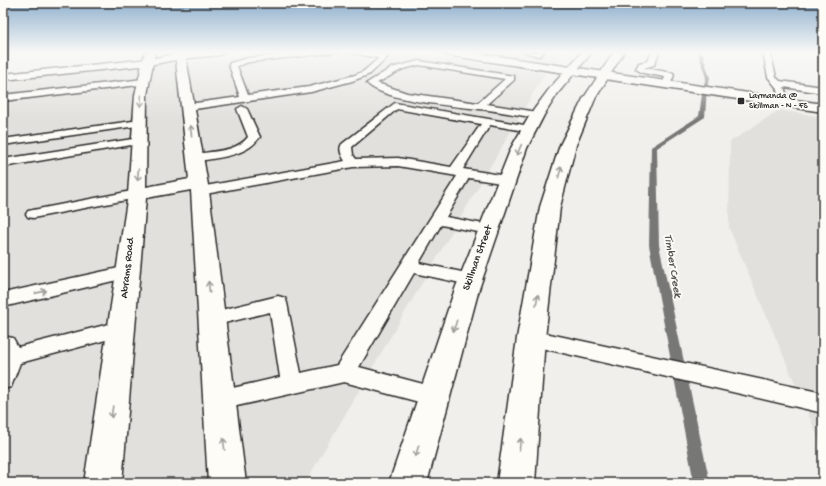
<svg xmlns="http://www.w3.org/2000/svg" width="826" height="486" viewBox="0 0 826 486" font-family="'Gochi Hand',sans-serif">
	<rect width="100%" height="100%" fill="#f0efeb"/>
	<filter id="ink" filterUnits="userSpaceOnUse"><feTurbulence type="fractalNoise" baseFrequency=".025" numOctaves="2"/><feDisplacementMap in="SourceGraphic" scale="8" xChannelSelector="R" yChannelSelector="G"/><feConvolveMatrix kernelMatrix="1 2 1 2 8 2 1 2 1" color-interpolation-filters="sRGB"/></filter>
	<g filter="url(#ink)">
		<!-- built -->
		<path fill="#e1e0dc" d="M 287,52 L 397,52 L 545,73 L 305,483 L 3,483 L 3,80 Z
			M 477,52 L 564,52 L 553,64 Z
			M 779,110 L 823,117 L 823,449 L 729,228 L 730,142 Z"/>
		<g fill="none" stroke-linecap="round" stroke-linejoin="round">
			<!-- stream -->
			<path fill="#777775" fill-rule="evenodd" d="M 698,52 L 702,52 L 710,78 L 707,87 L 705,117 L 657,148 L 659,245 L 710,483 L 694,483 L 649,245 L 651,147 L 699,116 L 703,87 L 706,78 Z"/>
			<!-- service casing -->
			<g stroke="#2b2b2b" stroke-width="3">
				<path id="service" d="M 306,52 L 338,52 L 249,62 L 237,66 L 248,95 L 309,87 L 355,75 L 364,71 L 379,58 L 346,52 L 378,53 L 388,57 L 370,74 L 352,81 L 311,92 L 188,110 L 183,107 L 188,104 L 240,97 L 229,65 L 230,63 L 248,58 Z
					M 524,52 L 544,52 L 539,56 Z
					M 652,52 L 659,52 L 654,65 L 644,68 L 673,73 L 674,75 L 669,87 L 663,87 L 662,85 L 665,77 L 643,73 L 636,69 L 639,63 L 648,61 Z
					M 763,52 L 770,52 L 776,77 L 780,81 L 823,87 L 823,93 L 784,87 L 789,102 L 787,104 L 781,104 L 776,87 L 768,77 Z
					M 419,61 L 514,76 L 514,80 L 487,104 L 537,112 L 542,115 L 537,118 C 518,115 499,111 479,109 C 455,106 383,101 367,83 L 391,68 ZM 419,65 L 505,79 L 478,103 L 407,93 L 377,83 L 403,69 Z
					M 144,79 L 147,80 L 147,84 L 3,101 L 3,95 Z
					M 395,103 L 530,126 L 535,129 L 530,132 L 490,125 L 463,169 L 507,176 L 514,180 L 507,184 L 469,178 L 446,217 L 494,226 L 497,229 L 494,232 L 489,234 L 441,225 L 419,263 L 476,275 L 479,279 L 476,283 L 470,285 L 414,273 L 359,367 L 442,389 L 446,396 L 442,403 L 434,406 L 344,382 L 219,410 L 211,407 L 207,400 L 211,393 L 280,377 L 270,312 L 212,326 L 205,324 L 202,319 L 205,314 L 278,296 L 285,298 L 287,303 L 301,373 L 337,365 L 457,176 L 398,166 L 353,167 L 200,195 L 195,194 L 193,191 L 195,188 L 200,187 L 345,161 C 342,156 338,149 342,144 ZM 397,109 L 481,124 L 451,167 L 398,158 L 356,159 L 353,155 L 352,147 Z
					M 242,106 L 247,109 L 260,137 C 245,158 217,157 194,162 L 190,161 L 188,158 L 190,155 C 208,151 236,153 248,137 L 237,109 Z
					M 140,120 L 145,123 L 144,125 L 3,145 L 3,139 Z
					M 139,138 L 145,141 L 143,143 L 3,167 L 3,159 Z
					M 137,190 L 142,191 L 144,194 L 142,197 L 33,218 L 28,217 L 26,214 L 28,211 L 33,210 Z
					M 128,266 L 134,268 L 137,272 L 134,276 L 3,307 L 3,293 Z
					M 121,321 L 128,324 L 131,329 L 128,334 L 20,363 L 11,387 L 3,389 L 3,336 L 13,338 L 18,347 Z
					M 531,330 L 823,393 L 823,413 L 524,344 L 521,338 L 524,332 Z"/>
			</g>
			<!-- tertiary casing -->
			<g stroke="#2b2b2b" stroke-width="3">
				<path id="tertiary" d="M 186,52 L 224,52 L 220,55 L 180,59 L 149,65 L 3,80 L 3,74 L 149,59 Z
					M 442,52 L 469,52 L 823,104 L 823,112 L 446,55 Z"/>
			</g>
			<!-- secondary casing -->
			<g stroke="#2b2b2b" stroke-width="3">
				<path id="secondary" d="M 145,52 L 155,52 L 147,95 L 146,187 L 189,179 L 175,52 L 185,52 L 209,191 L 246,483 L 208,483 L 191,190 L 146,198 L 122,483 L 84,483 L 128,194 L 135,95 Z
					M 582,52 L 592,52 L 558,93 L 544,115 L 527,148 L 479,289 L 427,483 L 389,483 L 455,289 L 511,148 L 530,115 L 550,88 Z
					M 614,52 L 624,52 L 595,99 L 576,145 L 560,207 L 545,338 L 535,483 L 497,483 L 517,338 L 540,207 L 560,145 L 583,99 Z"/>
			</g>
			<!-- service -->
			<use href="#service" fill="#fdfcf7" fill-rule="evenodd"/>
			<!-- tertiary -->
			<use href="#tertiary" fill="#fdfcf7" fill-rule="evenodd"/>
			<!-- secondary -->
			<use href="#secondary" fill="#fdfcf7" fill-rule="evenodd"/>
		</g>
		<!-- one-way arrows -->
		<defs><path id="oneway-shaft" d="M-6 0H5M1.5-3L5.5 0L1.5 3" fill="none" stroke-width="1.6" stroke-linecap="round" stroke-linejoin="round"/></defs>
		<g stroke="#9e9e9b">
			<use href="#oneway-shaft" transform="translate(141 101) rotate(94)"/>
			<use href="#oneway-shaft" transform="translate(191 131) rotate(-97)"/>
			<use href="#oneway-shaft" transform="translate(519 150) rotate(114)"/>
			<use href="#oneway-shaft" transform="translate(560 172) rotate(-74)"/>
			<use href="#oneway-shaft" transform="translate(138 175) rotate(93)"/>
			<use href="#oneway-shaft" transform="translate(209 287) rotate(-96)"/>
			<use href="#oneway-shaft" transform="translate(41 292) rotate(-13)"/>
			<use href="#oneway-shaft" transform="translate(537 300) rotate(-81)"/>
			<use href="#oneway-shaft" transform="translate(455 326) rotate(107)"/>
			<use href="#oneway-shaft" transform="translate(112 412) rotate(97)"/>
			<use href="#oneway-shaft" transform="translate(224 444) rotate(-96)"/>
			<use href="#oneway-shaft" transform="translate(520 444) rotate(-84)"/>
			<use href="#oneway-shaft" transform="translate(417 451) rotate(107)"/>
		</g>
	</g>
	<!-- sky -->
	<linearGradient id="sky" x2="0" y2="1"><stop stop-color="#8fb0ce"/><stop offset="0.43" stop-color="#f8f8f6"/><stop offset="1" stop-color="#f8f8f6" stop-opacity="0"/></linearGradient>
	<rect width="826" height="121" fill="url(#sky)"/>
	<!-- markers -->
	<rect fill="#2b2b2b" stroke="#fdfcf7" stroke-width="1.5" x="737" y="97" width="8" height="8" rx="2"/>
	<g text-anchor="middle" dominant-baseline="central" stroke-width="3.5" stroke-linejoin="round" paint-order="stroke">
		<!-- far-poi labels -->
		<g font-size="9" fill="#2b2b2b" stroke="#fdfcf7" text-anchor="start">
			<text x="749" y="96">Larmanda @<tspan x="749" dy="10">Skillman - N - FS</tspan></text>
		</g>
		<!-- street labels -->
		<g font-size="11" fill="#2b2b2b" stroke="#fdfcf7">
			<text transform="translate(478 258) rotate(-70)">Skillman Street</text>
			<text transform="translate(128 268) rotate(-84)">Abrams Road</text>
		</g>
		<!-- water labels -->
		<g font-size="12" font-style="italic" fill="#575756" stroke="#fdfcf7">
			<text transform="translate(672 266) rotate(81)">Timber Creek</text>
		</g>
	</g>
	<!-- margin -->
	<rect width="826" height="486" fill="none" stroke="#fdfcf7" stroke-width="16"/>
	<rect x="8" y="8" width="810" height="470" fill="none" stroke="#2b2b2b" stroke-width="1.5" filter="url(#ink)"/>
</svg>
